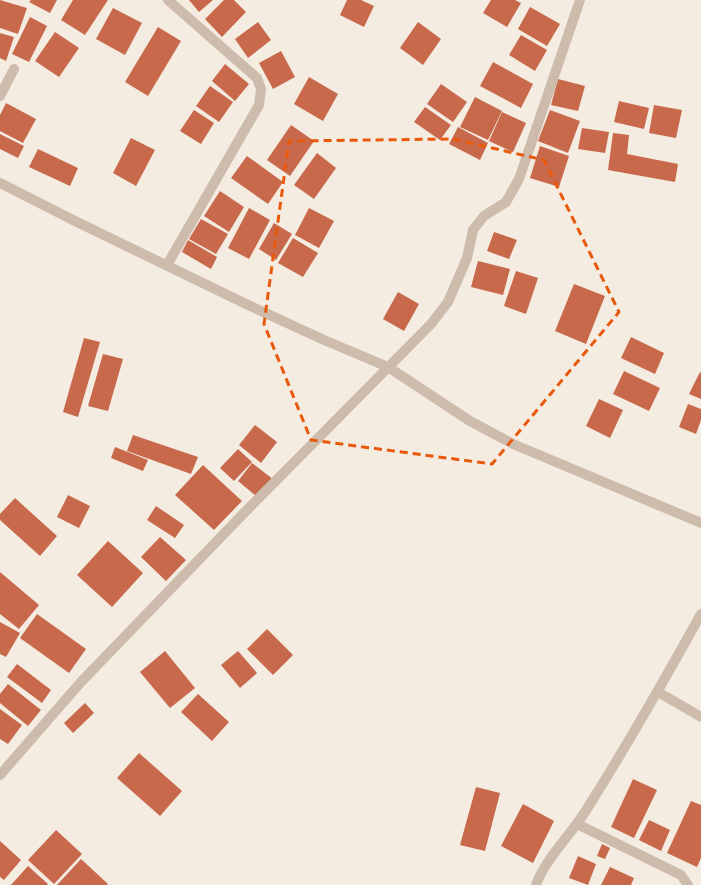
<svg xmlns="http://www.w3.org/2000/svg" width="701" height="885" viewBox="0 0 701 885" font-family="'Asap Condensed',sans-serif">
	<rect width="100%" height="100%" fill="#f4ebe1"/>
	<!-- building -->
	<path fill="#c8694b" d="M 0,0 L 27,8 L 18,34 L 0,28 Z
		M 31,0 L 57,0 L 50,13 L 29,2 Z
		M 73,0 L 108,0 L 85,35 L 61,20 Z
		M 189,0 L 213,0 L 199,12 Z
		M 224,0 L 234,0 L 246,12 L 222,37 L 205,19 Z
		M 347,0 L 361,0 L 374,6 L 364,27 L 340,15 Z
		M 491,0 L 515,0 L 521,3 L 507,27 L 483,13 Z
		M 530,7 L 560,24 L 547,46 L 518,29 Z
		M 113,8 L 142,23 L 125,55 L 96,39 Z
		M 30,17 L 47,26 L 29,62 L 12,54 Z
		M 258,22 L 271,40 L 248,58 L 235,39 Z
		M 418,22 L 441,39 L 423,65 L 400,48 Z
		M 158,27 L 181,41 L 148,96 L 125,82 Z
		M 55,32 L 79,48 L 59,77 L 35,61 Z
		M 0,33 L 14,37 L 6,61 L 0,58 Z
		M 521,35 L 547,50 L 535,71 L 509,55 Z
		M 281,51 L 295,77 L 273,89 L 259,63 Z
		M 493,62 L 533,84 L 521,108 L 480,86 Z
		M 225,64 L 249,84 L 235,101 L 212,81 Z
		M 309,77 L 338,94 L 323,121 L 294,104 Z
		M 558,79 L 585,86 L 578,111 L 551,105 Z
		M 441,84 L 467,102 L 453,122 L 427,104 Z
		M 210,86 L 233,102 L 219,122 L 196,106 Z
		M 475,97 L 502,111 L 488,140 L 460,127 Z
		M 619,101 L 649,108 L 644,129 L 614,122 Z
		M 6,103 L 36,119 L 23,143 L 0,131 L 0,115 Z
		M 654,105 L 682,110 L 676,138 L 649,133 Z
		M 425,107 L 451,125 L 440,140 L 414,122 Z
		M 194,110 L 214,123 L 201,144 L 180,131 Z
		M 550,110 L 580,121 L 568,153 L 538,141 Z
		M 502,112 L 526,123 L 513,152 L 489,141 Z
		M 291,125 L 314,141 L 290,176 L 267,160 Z
		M 458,127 L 488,143 L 480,160 L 449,144 Z
		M 582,128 L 609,132 L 605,153 L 578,149 Z
		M 613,133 L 629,135 L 627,154 L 678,164 L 675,182 L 608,170 Z
		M 0,134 L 24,146 L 18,158 L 0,149 Z
		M 131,138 L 155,150 L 136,186 L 113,173 Z
		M 540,146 L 569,156 L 559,187 L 530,178 Z
		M 38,149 L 78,168 L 70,186 L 29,167 Z
		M 317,153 L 336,168 L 314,199 L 294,185 Z
		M 247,156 L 283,182 L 268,204 L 231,178 Z
		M 220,191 L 244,207 L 229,232 L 204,216 Z
		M 249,208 L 270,220 L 249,259 L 228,248 Z
		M 309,208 L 334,221 L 319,248 L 295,235 Z
		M 201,219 L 228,234 L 216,254 L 189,239 Z
		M 274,223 L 292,234 L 276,260 L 259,249 Z
		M 494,232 L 517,240 L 509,259 L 487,251 Z
		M 293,238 L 318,253 L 303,277 L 278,263 Z
		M 188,240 L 217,257 L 211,269 L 182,252 Z
		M 478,261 L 510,269 L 503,295 L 471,287 Z
		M 516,271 L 538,278 L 526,314 L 504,306 Z
		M 574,284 L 605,296 L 586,344 L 555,331 Z
		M 398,292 L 419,304 L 404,331 L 383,319 Z
		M 631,337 L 664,353 L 655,374 L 621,358 Z
		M 84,338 L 100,342 L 78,417 L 63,412 Z
		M 103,354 L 123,359 L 108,411 L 88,406 Z
		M 624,371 L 660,388 L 649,411 L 613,394 Z
		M 700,372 L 701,373 L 701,399 L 689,394 Z
		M 599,399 L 623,410 L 610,438 L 586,426 Z
		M 688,404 L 701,409 L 701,420 L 696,434 L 679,427 Z
		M 255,425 L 277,442 L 261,463 L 239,445 Z
		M 133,435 L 198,457 L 191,474 L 127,451 Z
		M 115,447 L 148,460 L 143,471 L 111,458 Z
		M 238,449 L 252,462 L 234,481 L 220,468 Z
		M 252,463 L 274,480 L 256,496 L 238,481 Z
		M 203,465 L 242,501 L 214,530 L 175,495 Z
		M 68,495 L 90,506 L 79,528 L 57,517 Z
		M 15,498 L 57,536 L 40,556 L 0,520 L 0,514 Z
		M 156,506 L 184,525 L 175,538 L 147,520 Z
		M 160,537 L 186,560 L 166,581 L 141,557 Z
		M 108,541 L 143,573 L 112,607 L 77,575 Z
		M 0,572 L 39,605 L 19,629 L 0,614 Z
		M 37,614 L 86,649 L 69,673 L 20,638 Z
		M 0,622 L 20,633 L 6,657 L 0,654 Z
		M 267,629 L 293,655 L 273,675 L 247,649 Z
		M 165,651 L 195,688 L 170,708 L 140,672 Z
		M 238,651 L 257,673 L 240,688 L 221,665 Z
		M 17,664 L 51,690 L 42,703 L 7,677 Z
		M 8,684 L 41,710 L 28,726 L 0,703 L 0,694 Z
		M 198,694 L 229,722 L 212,741 L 181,712 Z
		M 85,703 L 94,713 L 73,733 L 64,723 Z
		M 0,709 L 22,725 L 8,744 L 0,739 Z
		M 139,753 L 182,791 L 160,816 L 117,778 Z
		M 633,779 L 657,790 L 634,838 L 611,827 Z
		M 476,787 L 500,793 L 485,851 L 460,845 Z
		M 691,801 L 701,805 L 701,858 L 697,867 L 667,853 Z
		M 523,804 L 554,821 L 533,863 L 501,846 Z
		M 649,820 L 670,830 L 661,851 L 639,840 Z
		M 56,830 L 82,854 L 54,884 L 28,860 Z
		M 0,841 L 21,860 L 4,880 L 0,877 Z
		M 602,844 L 610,848 L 605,859 L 597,856 Z
		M 578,856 L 596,864 L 588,885 L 569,878 Z
		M 81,859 L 108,884 L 107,885 L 57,885 Z
		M 28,866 L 48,884 L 47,885 L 11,885 Z
		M 610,867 L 634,878 L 631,885 L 601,885 Z"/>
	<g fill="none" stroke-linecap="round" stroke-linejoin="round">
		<!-- minor -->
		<path stroke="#cdbbac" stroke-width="10" d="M 0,96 L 14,69
			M 0,183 L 75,221 L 246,304 L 324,340 L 388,367 L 470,421 L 513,444 L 701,523
			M 167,265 L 259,105 L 261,89 L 257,78 L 168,0
			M 658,692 L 701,717
			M 0,775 L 81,682 L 244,513 L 431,324 L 448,302 L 467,258 L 473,230 L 484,216 L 506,202 L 519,179 L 580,0
			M 577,824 L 681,875 L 688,885
			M 536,885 C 544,861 571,834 585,812 C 626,747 664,681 701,614"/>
	</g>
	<!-- marked area -->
	<path fill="none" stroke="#e8590c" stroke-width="3" stroke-dasharray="8 5" stroke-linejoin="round" d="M 453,139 L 544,160 L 619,312 L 492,464 L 311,440 L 264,324 L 289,141 Z"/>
</svg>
